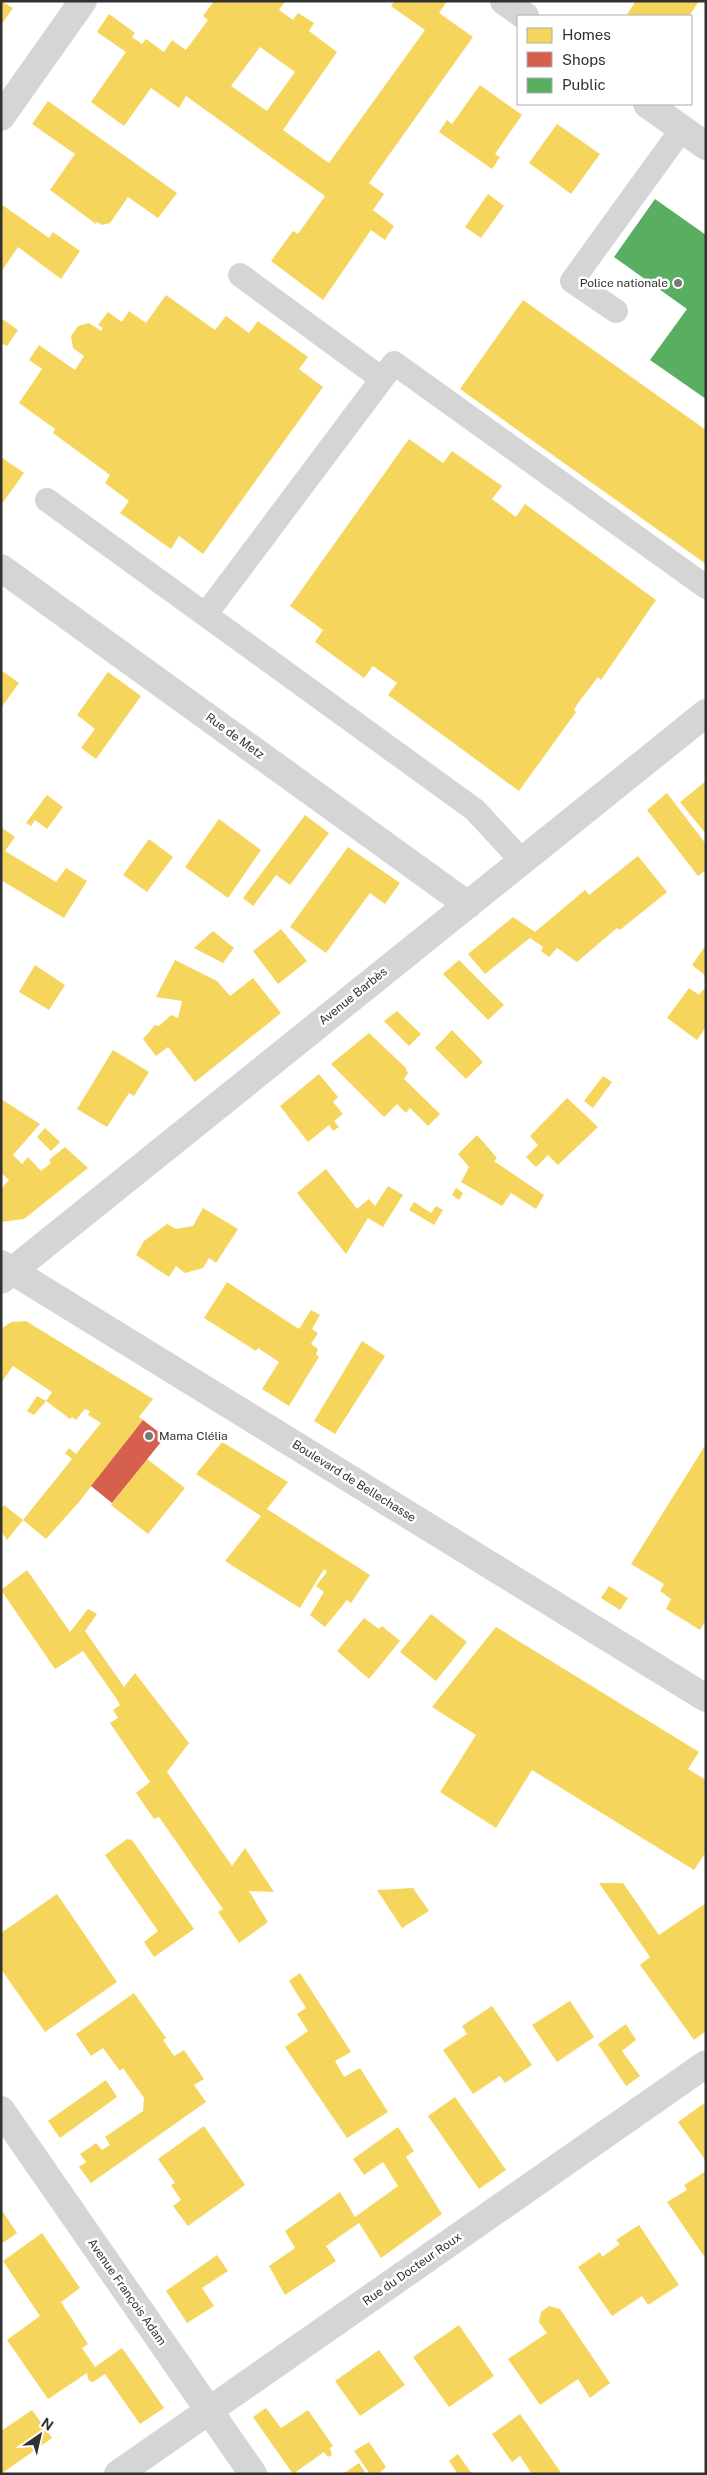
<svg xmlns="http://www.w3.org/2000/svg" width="707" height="2475" viewBox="0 0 707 2475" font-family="'Public Sans',sans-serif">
	<rect width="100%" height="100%" fill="#fff"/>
	<!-- homes -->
	<path fill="#f6d55c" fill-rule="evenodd" d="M 1,1 L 13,8 L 1,25 Z
		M 214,1 L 285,1 L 279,10 L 293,20 L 298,13 L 314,23 L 309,31 L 337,52 L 283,130 L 329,163 L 425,30 L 391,6 L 395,1 L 447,1 L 439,13 L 473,37 L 369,183 L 384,194 L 373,210 L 394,226 L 385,240 L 371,230 L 323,300 L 271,261 L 293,231 L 298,234 L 325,196 L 186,96 L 179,108 L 151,88 L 124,126 L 91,102 L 126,52 L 97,32 L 109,14 L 135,33 L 132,37 L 142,44 L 146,39 L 164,52 L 172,40 L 186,50 L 208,20 L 203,16 ZM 260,47 L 295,72 L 267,111 L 231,86 Z
		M 636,1 L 699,1 L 689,16 L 630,16 L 627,14 Z
		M 480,85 L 522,115 L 495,154 L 500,157 L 492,169 L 439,132 L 447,120 L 452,124 Z
		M 48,101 L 177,193 L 158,218 L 128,197 L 110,223 L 102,225 L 97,222 L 96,224 L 50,190 L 75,154 L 32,124 Z
		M 557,124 L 600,154 L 571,194 L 529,163 Z
		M 488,194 L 504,206 L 481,238 L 465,227 Z
		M 1,204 L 49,238 L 53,232 L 80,251 L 61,279 L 18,247 L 1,272 Z
		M 166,295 L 215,330 L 226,316 L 249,333 L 258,321 L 308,357 L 299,369 L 323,387 L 203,554 L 179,536 L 171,549 L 120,513 L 129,501 L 105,483 L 110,475 L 53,433 L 55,429 L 19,403 L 42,369 L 29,360 L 39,345 L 75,370 L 84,356 L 73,348 L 71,336 L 78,326 L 89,323 L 101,331 L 103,328 L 98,325 L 108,312 L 122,322 L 129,311 L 146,323 Z
		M 523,300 L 706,430 L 706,564 L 460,389 Z
		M 1,318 L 18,330 L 7,346 L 1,343 Z
		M 409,439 L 443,463 L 452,451 L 502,486 L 492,499 L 516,517 L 525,504 L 656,600 L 601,680 L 598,677 L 578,703 L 574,710 L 576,712 L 519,791 L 388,695 L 397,683 L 373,666 L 364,678 L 315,642 L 323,630 L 290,606 Z
		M 1,457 L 24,473 L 1,505 Z
		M 1,670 L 19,683 L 1,708 Z
		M 108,672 L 141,696 L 96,759 L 81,748 L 95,729 L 77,715 Z
		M 706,781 L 706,834 L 680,802 Z
		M 667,793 L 706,844 L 706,870 L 698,876 L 647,810 Z
		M 47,795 L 63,807 L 47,829 L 35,820 L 31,826 L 26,823 Z
		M 305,815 L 329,833 L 290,885 L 276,875 L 253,906 L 243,898 Z
		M 219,819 L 261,850 L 228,898 L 185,867 Z
		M 1,827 L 15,837 L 5,851 L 56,882 L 66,868 L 87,881 L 64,918 L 1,880 Z
		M 149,839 L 173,857 L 147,892 L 123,875 Z
		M 348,847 L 400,883 L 385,904 L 370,893 L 326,953 L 290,927 Z
		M 638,856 L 667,892 L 620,930 L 617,928 L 577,962 L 557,948 L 549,957 L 541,951 L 543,947 L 530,938 L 485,974 L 468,954 L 513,917 L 535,932 L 585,890 L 589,895 Z
		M 281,929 L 307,961 L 278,984 L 253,951 Z
		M 213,931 L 234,948 L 223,963 L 194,948 Z
		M 706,945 L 706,976 L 692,965 Z
		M 175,960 L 217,981 L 230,996 L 253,978 L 281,1013 L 195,1082 L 168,1047 L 156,1056 L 143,1039 L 155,1025 L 159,1026 L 171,1015 L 178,1018 L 182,1001 L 156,997 Z
		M 459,960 L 504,1005 L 488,1020 L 443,974 Z
		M 35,965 L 65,985 L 49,1010 L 19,992 Z
		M 689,988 L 699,995 L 704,989 L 706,991 L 706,1027 L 697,1040 L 667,1018 Z
		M 397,1011 L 421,1034 L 409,1046 L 384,1021 Z
		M 452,1030 L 483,1062 L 466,1079 L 435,1048 Z
		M 369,1033 L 405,1067 L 408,1073 L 404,1079 L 440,1114 L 428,1126 L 410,1108 L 406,1113 L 397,1104 L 384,1117 L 331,1064 Z
		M 113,1050 L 149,1072 L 134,1096 L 129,1093 L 107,1127 L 77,1109 Z
		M 319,1074 L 338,1097 L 333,1102 L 343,1114 L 334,1121 L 339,1127 L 333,1131 L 329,1125 L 308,1142 L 280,1106 Z
		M 603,1076 L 612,1082 L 593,1108 L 584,1101 Z
		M 567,1098 L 598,1127 L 558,1165 L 548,1155 L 536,1167 L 526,1157 L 538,1145 L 530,1136 Z
		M 1,1099 L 40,1124 L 13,1155 L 22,1164 L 28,1157 L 41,1171 L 51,1163 L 49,1160 L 65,1147 L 88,1168 L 24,1219 L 1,1222 L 1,1189 L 9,1180 L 1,1173 Z
		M 45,1128 L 60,1142 L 51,1151 L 37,1137 Z
		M 477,1135 L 497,1158 L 494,1161 L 544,1195 L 536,1209 L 511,1193 L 502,1206 L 461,1182 L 469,1167 L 458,1154 Z
		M 326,1169 L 357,1209 L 369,1199 L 375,1206 L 388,1186 L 403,1195 L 383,1227 L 368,1218 L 346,1254 L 297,1193 Z
		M 456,1188 L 463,1193 L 459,1200 L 452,1195 Z
		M 414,1202 L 431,1213 L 436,1206 L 443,1210 L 434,1225 L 409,1210 Z
		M 203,1208 L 238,1229 L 216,1263 L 209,1258 L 203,1268 L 185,1273 L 176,1266 L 169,1277 L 136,1255 L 144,1241 L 167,1224 L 176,1229 L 193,1226 Z
		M 227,1282 L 299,1329 L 311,1310 L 320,1315 L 312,1329 L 318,1333 L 311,1344 L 318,1349 L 316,1354 L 319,1357 L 289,1406 L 262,1389 L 279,1362 L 258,1348 L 256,1351 L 204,1318 Z
		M 26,1321 L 153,1399 L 139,1417 L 143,1420 L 79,1502 L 46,1539 L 23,1520 L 72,1459 L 65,1453 L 69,1448 L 76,1454 L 101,1423 L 88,1415 L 90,1411 L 85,1409 L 76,1420 L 72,1417 L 70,1419 L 46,1401 L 34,1415 L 27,1411 L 37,1396 L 46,1401 L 52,1392 L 13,1366 L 1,1383 L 1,1329 L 11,1322 Z
		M 362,1341 L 385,1356 L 335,1434 L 314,1421 Z
		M 222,1442 L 288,1482 L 267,1509 L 370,1575 L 351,1603 L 347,1600 L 325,1627 L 310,1615 L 324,1592 L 316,1586 L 327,1572 L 324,1569 L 300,1608 L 225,1561 L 261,1516 L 196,1474 Z
		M 706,1444 L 706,1620 L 700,1630 L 666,1609 L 671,1599 L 660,1591 L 664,1584 L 631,1564 Z
		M 147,1459 L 185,1488 L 148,1534 L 111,1505 Z
		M 4,1505 L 23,1520 L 7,1540 L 1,1531 L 1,1509 Z
		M 27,1570 L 70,1632 L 88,1609 L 97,1614 L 85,1631 L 124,1687 L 135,1673 L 189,1743 L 167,1772 L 232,1866 L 245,1848 L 274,1892 L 249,1891 L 268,1922 L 239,1943 L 218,1912 L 223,1909 L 159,1817 L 154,1819 L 136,1793 L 150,1782 L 110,1723 L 118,1718 L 113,1710 L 120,1705 L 116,1698 L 83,1651 L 55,1669 L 1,1590 Z
		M 609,1586 L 628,1598 L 620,1610 L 601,1598 Z
		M 431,1614 L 467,1642 L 436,1681 L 400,1652 Z
		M 364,1618 L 379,1629 L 382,1626 L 400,1641 L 369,1679 L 337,1651 Z
		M 496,1627 L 699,1752 L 688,1769 L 706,1780 L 706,1852 L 694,1870 L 532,1770 L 496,1828 L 440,1792 L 476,1735 L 432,1707 Z
		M 127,1839 L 132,1840 L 194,1929 L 154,1957 L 144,1942 L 158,1931 L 105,1855 Z
		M 599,1883 L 623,1883 L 659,1935 L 706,1903 L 706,2031 L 694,2040 L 640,1965 L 650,1957 Z
		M 413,1888 L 429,1911 L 402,1928 L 377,1890 Z
		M 57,1894 L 117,1982 L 45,2032 L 1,1969 L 1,1933 Z
		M 300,1973 L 351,2052 L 335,2061 L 344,2077 L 360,2068 L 388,2112 L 347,2138 L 285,2047 L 308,2031 L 297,2014 L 306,2008 L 289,1981 Z
		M 134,1993 L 166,2038 L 163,2040 L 174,2056 L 184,2050 L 204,2079 L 194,2085 L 206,2102 L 91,2183 L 79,2167 L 86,2162 L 80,2154 L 96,2143 L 102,2150 L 110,2145 L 105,2137 L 143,2111 L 144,2098 L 123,2068 L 120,2071 L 103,2048 L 91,2056 L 76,2034 Z
		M 570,2001 L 594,2037 L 557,2062 L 532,2025 Z
		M 492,2006 L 532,2065 L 505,2083 L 500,2076 L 473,2094 L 443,2050 L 467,2034 L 462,2026 Z
		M 626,2024 L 636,2040 L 622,2051 L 640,2076 L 626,2086 L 598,2044 Z
		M 106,2080 L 117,2097 L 60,2138 L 48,2121 Z
		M 455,2097 L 506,2170 L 479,2189 L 428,2116 Z
		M 703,2104 L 706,2107 L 706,2161 L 678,2122 Z
		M 204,2126 L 245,2185 L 188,2226 L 173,2206 L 181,2200 L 171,2185 L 175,2183 L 158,2159 Z
		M 398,2127 L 414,2151 L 406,2157 L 442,2214 L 381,2258 L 359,2223 L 326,2246 L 336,2261 L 285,2295 L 269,2266 L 295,2248 L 285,2231 L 340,2192 L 355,2217 L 398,2186 L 383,2162 L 364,2175 L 353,2159 Z
		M 706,2171 L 706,2259 L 667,2202 L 687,2190 L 684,2185 Z
		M 1,2209 L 17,2233 L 1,2244 Z
		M 639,2225 L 679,2285 L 648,2305 L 642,2296 L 612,2316 L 578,2267 L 600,2252 L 602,2257 L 620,2244 L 616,2240 Z
		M 42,2233 L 80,2288 L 61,2302 L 88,2344 L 82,2348 L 95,2367 L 122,2348 L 164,2408 L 140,2424 L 105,2374 L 93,2382 L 89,2381 L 87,2373 L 48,2399 L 7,2340 L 40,2316 L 3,2261 Z
		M 217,2255 L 228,2271 L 202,2288 L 214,2306 L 187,2323 L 166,2291 Z
		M 549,2306 L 560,2309 L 610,2383 L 590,2398 L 578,2379 L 540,2405 L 508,2359 L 547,2333 L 539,2322 L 541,2312 Z
		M 459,2325 L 494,2376 L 449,2407 L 413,2357 Z
		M 379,2350 L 405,2385 L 360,2416 L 335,2381 Z
		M 266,2408 L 281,2428 L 308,2410 L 333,2446 L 330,2448 L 332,2455 L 328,2457 L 324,2452 L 293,2474 L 253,2417 Z
		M 32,2410 L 52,2438 L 1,2474 L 1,2431 Z
		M 520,2414 L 562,2474 L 532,2474 L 520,2456 L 512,2462 L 492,2434 Z
		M 369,2442 L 386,2467 L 378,2474 L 370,2474 L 354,2451 Z
		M 458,2454 L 472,2474 L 458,2474 L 449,2461 Z
		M 359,2463 L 366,2474 L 343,2474 Z"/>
	<!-- shops -->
	<path fill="#d6604d" d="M 143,1420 L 165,1437 L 112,1503 L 91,1486 Z"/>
	<!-- public -->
	<path fill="#5aae61" d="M 655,199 L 706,235 L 706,399 L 650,360 L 687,309 L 614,257 Z"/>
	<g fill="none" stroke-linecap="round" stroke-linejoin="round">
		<!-- service -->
		<path stroke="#d5d5d5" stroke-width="24" d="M 240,275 L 382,379
			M 616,311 L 572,281 L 682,129
			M 47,500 L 475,810 L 522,861
			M 206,614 L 394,363 L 706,587"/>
		<!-- minor -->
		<path stroke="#d5d5d5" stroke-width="28" d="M 504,1 L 525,16
			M 647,104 L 706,146
			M 1,117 L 83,1
			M 1,568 L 468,905
			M 1,1280 L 706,713
			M 1,2110 L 253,2474
			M 118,2474 L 706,2064"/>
		<!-- tertiary -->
		<path stroke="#d5d5d5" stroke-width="28" d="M 1,1264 L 706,1698"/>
	</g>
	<!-- markers -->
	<g fill="#797979" stroke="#fff" stroke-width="2">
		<circle cx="678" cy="283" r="5"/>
		<circle cx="149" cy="1436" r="5"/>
	</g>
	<g text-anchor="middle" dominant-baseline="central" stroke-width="5" stroke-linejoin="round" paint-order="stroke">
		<!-- poi labels -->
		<g font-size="12" fill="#313131" stroke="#fff" text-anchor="end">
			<text x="668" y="283">Police nationale</text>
			<text x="159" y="1436" text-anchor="start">Mama Clélia</text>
		</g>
		<!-- street labels -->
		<g font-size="12" fill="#313131" stroke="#fff">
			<text transform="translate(235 736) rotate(36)">Rue de Metz</text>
			<text transform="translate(353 996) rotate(-39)">Avenue Barbès</text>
			<text transform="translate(354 1481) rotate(32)">Boulevard de Bellechasse</text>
			<text transform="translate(412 2269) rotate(-35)">Rue du Docteur Roux</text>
			<text transform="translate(127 2292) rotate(55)">Avenue François Adam</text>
		</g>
	</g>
	<!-- border -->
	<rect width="707" height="2475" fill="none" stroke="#313131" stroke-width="5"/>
	<!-- legend -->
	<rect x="517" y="15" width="175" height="90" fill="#ffffff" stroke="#adadad"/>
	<rect x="527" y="28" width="25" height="15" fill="#f6d55c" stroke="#adadad"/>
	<text x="562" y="40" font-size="15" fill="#313131">Homes</text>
	<rect x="527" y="52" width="25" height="15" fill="#d6604d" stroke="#adadad"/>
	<text x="562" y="65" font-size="15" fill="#313131">Shops</text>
	<rect x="527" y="78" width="25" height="15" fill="#5aae61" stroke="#adadad"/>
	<text x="562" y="90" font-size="15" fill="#313131">Public</text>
	<!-- north arrow -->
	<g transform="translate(40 2435) rotate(34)" stroke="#ffffff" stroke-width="4" paint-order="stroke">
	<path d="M0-4L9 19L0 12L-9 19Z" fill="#313131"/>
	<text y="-8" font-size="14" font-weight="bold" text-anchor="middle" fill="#313131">N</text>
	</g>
</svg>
